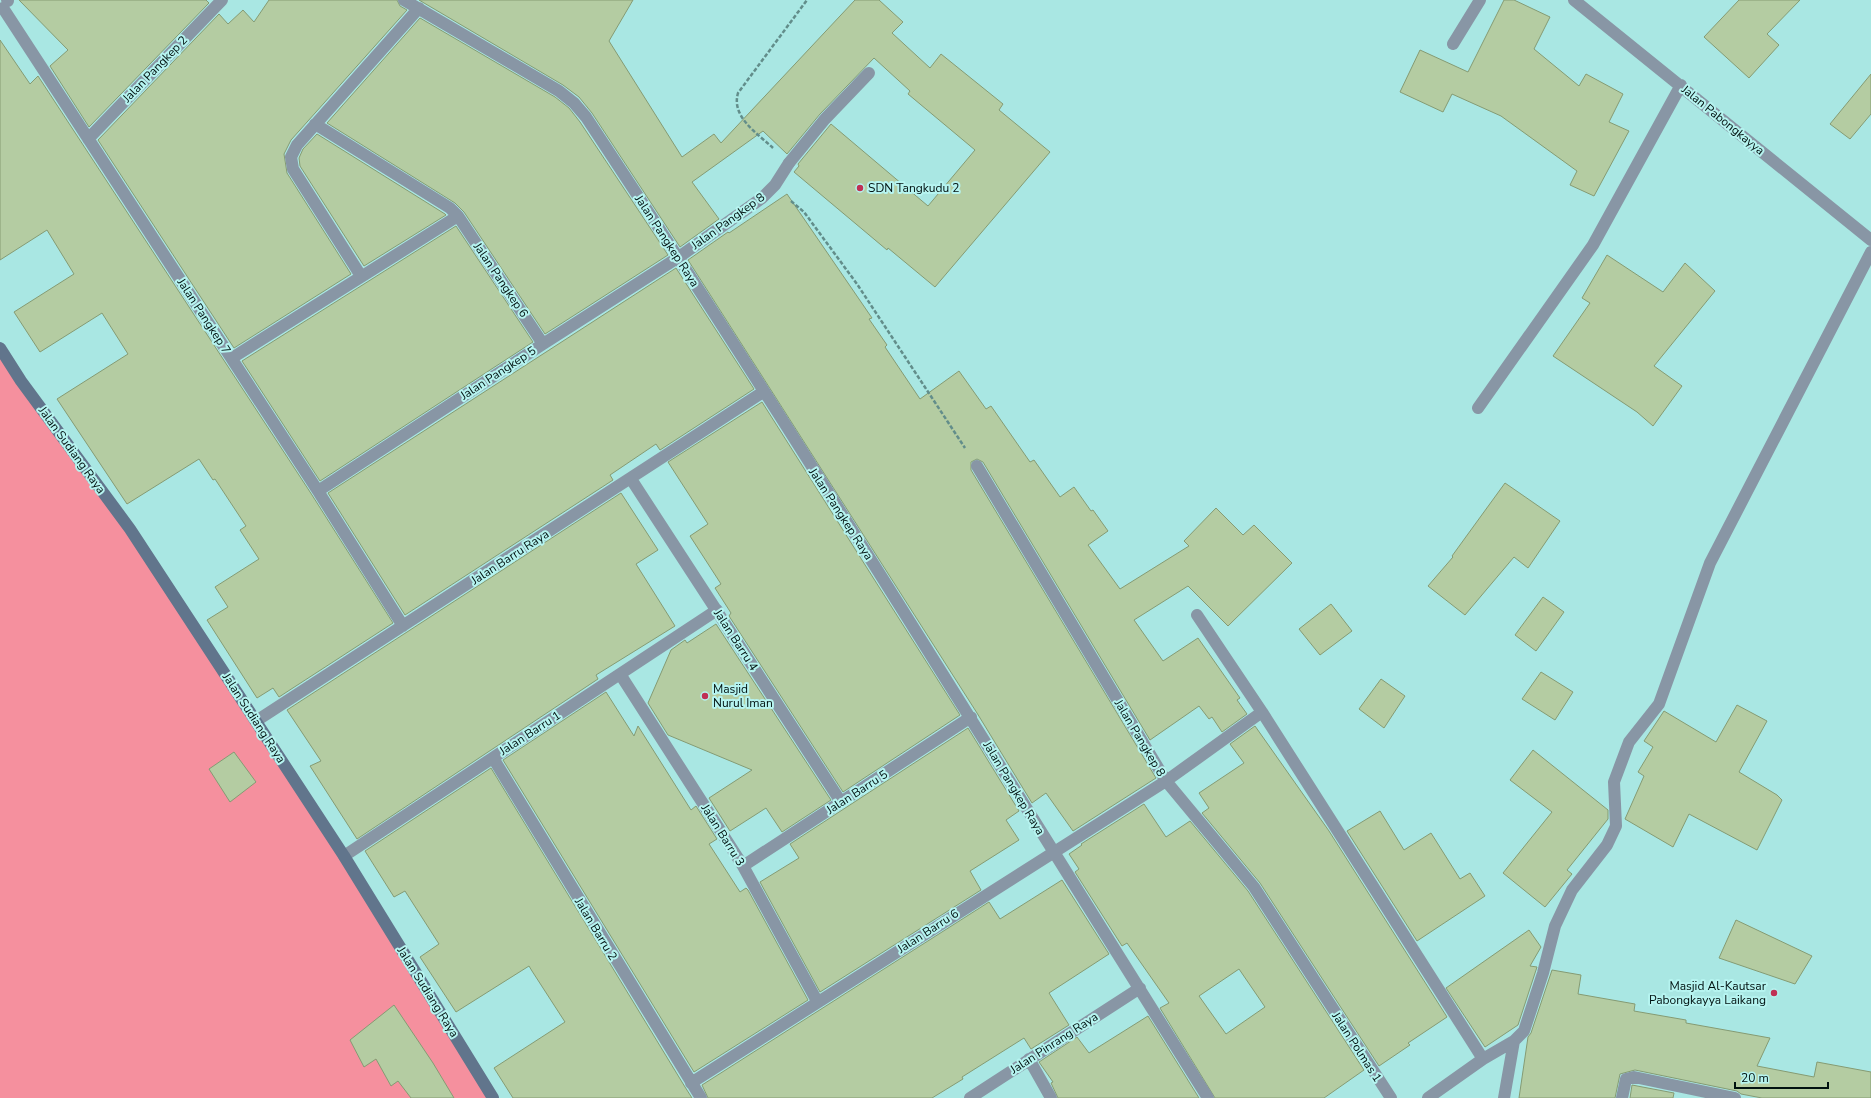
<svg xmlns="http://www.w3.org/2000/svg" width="1871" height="1098" viewBox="0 0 1871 1098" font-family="'Nunito Sans',sans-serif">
	<rect width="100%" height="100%" fill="#a9e7e3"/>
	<!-- green -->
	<path fill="#f5909e" d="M 0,348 L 130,529 L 493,1098 L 0,1098 Z"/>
	<!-- building -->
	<path fill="#b4cca2" stroke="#859b73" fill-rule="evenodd" d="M 19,0 L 206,0 L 209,3 L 89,127 L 50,66 L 68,50 Z
		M 269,0 L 397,0 L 400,6 L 407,10 L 291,140 L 284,154 L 287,173 L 351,274 L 234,348 L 98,140 L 219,14 L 228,24 L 243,10 L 254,22 Z
		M 419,0 L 633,0 L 609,41 L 682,157 L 714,134 L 721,143 L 855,0 L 879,0 L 903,22 L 892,33 L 930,68 L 941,54 L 1003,104 L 999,110 L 1050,152 L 935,287 L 888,248 L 887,250 L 794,172 L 799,166 L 798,164 L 831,124 L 928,206 L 975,150 L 908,94 L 910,91 L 874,58 L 820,114 L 787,154 L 763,131 L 692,182 L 719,219 L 680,247 L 592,113 L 579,97 L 563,85 Z
		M 1504,0 L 1514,0 L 1550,17 L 1534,49 L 1579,86 L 1586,74 L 1623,94 L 1609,122 L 1629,131 L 1594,196 L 1570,185 L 1577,171 L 1501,116 L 1452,94 L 1443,112 L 1400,92 L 1420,50 L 1468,72 Z
		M 1739,0 L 1800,0 L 1767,34 L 1779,45 L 1749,78 L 1704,37 Z
		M 420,18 L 555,97 L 569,108 L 580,122 L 668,255 L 545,334 L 464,212 L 455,203 L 327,123 Z
		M 0,40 L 30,84 L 38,76 L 312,495 L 393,623 L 279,697 L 273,688 L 257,698 L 207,620 L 228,607 L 215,587 L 259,559 L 240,530 L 246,526 L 215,479 L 213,480 L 199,459 L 127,504 L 57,399 L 128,354 L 102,313 L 40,352 L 14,312 L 74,274 L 47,230 L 0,260 Z
		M 1871,74 L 1871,114 L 1850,139 L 1830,124 Z
		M 317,134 L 445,214 L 446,215 L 364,266 L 300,166 L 299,158 L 303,149 Z
		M 787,194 L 872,318 L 869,319 L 887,345 L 885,347 L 920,399 L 959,371 L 986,409 L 991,406 L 1030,462 L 1034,460 L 1060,497 L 1074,487 L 1091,511 L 1093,510 L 1108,531 L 1088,545 L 1120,589 L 1189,546 L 1184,541 L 1216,508 L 1243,535 L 1254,525 L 1292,563 L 1228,626 L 1188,586 L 1134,620 L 1163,661 L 1198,638 L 1240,698 L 1237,700 L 1247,714 L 1222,732 L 1212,717 L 1209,719 L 1199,706 L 1150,740 L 983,462 L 977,459 L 971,462 L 971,470 L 1156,778 L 1073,831 L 1046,793 L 1032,803 L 977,713 L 688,260 L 728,232 L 729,233 Z
		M 456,226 L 533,342 L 320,481 L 242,361 Z
		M 1607,255 L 1663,292 L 1685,263 L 1715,291 L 1654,366 L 1682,386 L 1653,426 L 1637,412 L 1553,356 L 1590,303 L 1582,298 Z
		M 676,268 L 754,389 L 660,450 L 656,444 L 610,475 L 613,480 L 405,615 L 328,493 Z
		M 762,402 L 960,715 L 843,792 L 729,616 L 731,613 L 715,588 L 721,584 L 690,536 L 708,524 L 668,462 Z
		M 1505,483 L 1560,521 L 1528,568 L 1514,557 L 1465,615 L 1428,586 L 1453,557 L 1452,556 Z
		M 621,493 L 658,550 L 636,564 L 675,626 L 596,675 L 598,679 L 357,839 L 310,766 L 321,761 L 287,710 Z
		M 1543,597 L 1564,612 L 1536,651 L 1515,635 Z
		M 1331,604 L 1352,631 L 1320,655 L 1299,629 Z
		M 716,624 L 831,800 L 782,832 L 766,808 L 730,831 L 709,798 L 752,770 L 668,735 L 648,703 L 671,650 L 685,640 L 687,643 Z
		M 1541,672 L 1573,692 L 1555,720 L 1522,699 Z
		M 1381,679 L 1405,696 L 1384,728 L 1359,709 Z
		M 606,692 L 634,736 L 638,726 L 691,810 L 696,806 L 717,839 L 709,844 L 740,892 L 746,888 L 748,890 L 808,1000 L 694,1072 L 503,760 Z
		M 1737,705 L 1767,721 L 1739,772 L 1777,795 L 1782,800 L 1757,850 L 1689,814 L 1673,847 L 1625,819 L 1644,776 L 1638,772 L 1653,747 L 1644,741 L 1664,711 L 1716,742 Z
		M 1255,726 L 1329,831 L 1447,1017 L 1408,1043 L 1410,1045 L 1379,1066 L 1260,883 L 1202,813 L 1209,808 L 1199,793 L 1244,763 L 1230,744 Z
		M 968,728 L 1019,811 L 1006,820 L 1019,840 L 970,871 L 981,890 L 820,992 L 760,882 L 799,858 L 790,844 Z
		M 1533,750 L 1608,810 L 1608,819 L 1567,870 L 1572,874 L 1545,907 L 1503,873 L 1552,812 L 1510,780 Z
		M 234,752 L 256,782 L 230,802 L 209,769 Z
		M 491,768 L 685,1087 L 692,1098 L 513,1098 L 494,1068 L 565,1022 L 532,971 L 529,966 L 456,1012 L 420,957 L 439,944 L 405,891 L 394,897 L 365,851 Z
		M 1144,804 L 1166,837 L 1190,821 L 1248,891 L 1364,1070 L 1324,1098 L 1215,1098 L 1160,1008 L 1169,1003 L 1127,943 L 1122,946 L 1075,872 L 1079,869 L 1069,854 L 1082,845 L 1081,844 ZM 1239,969 L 1265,1007 L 1226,1034 L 1199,996 Z
		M 1380,811 L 1404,850 L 1431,833 L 1460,879 L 1470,873 L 1485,896 L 1417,941 L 1347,831 Z
		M 1062,880 L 1109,954 L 1049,993 L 1069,1025 L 1031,1049 L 1024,1038 L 962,1077 L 963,1079 L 932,1098 L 708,1098 L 702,1085 L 989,902 L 1000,919 Z
		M 1736,920 L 1812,956 L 1795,984 L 1719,958 Z
		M 1529,930 L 1541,947 L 1530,966 L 1537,967 L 1518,1025 L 1485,1047 L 1446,988 Z
		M 1552,970 L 1581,975 L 1578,994 L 1635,1004 L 1634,1011 L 1686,1020 L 1686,1023 L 1770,1038 L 1757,1066 L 1814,1077 L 1817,1062 L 1871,1072 L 1871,1098 L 1762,1098 L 1741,1094 L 1737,1091 L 1635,1070 L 1620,1074 L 1615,1098 L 1519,1098 L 1528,1037 L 1531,1033 Z
		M 394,1005 L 433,1063 L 454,1098 L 411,1098 L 398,1081 L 391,1086 L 376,1059 L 364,1067 L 350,1040 Z
		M 1148,1016 L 1199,1098 L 1058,1098 L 1051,1083 L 1053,1082 L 1039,1062 L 1077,1037 L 1089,1053 Z
		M 1632,1085 L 1674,1093 L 1673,1098 L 1630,1098 Z"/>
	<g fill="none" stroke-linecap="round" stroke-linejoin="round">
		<!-- path -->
		<path stroke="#628d8a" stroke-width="2.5" stroke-dasharray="4 2" stroke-linecap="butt" d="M 773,148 C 757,133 731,117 738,93 L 807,0
			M 791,201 L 804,212 L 857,284 L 965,448"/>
		<!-- lane -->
		<path stroke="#8896a5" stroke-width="12" d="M 789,163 L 825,119 L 869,73"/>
		<!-- street -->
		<path stroke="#8896a5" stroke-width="12" d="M 7,0 L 8,1
			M 404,0 L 559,91 L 574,103 L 586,117 C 800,440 1002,771 1208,1098
			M 1574,0 L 1871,240
			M 3,8 L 318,491 L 403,626
			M 1453,44 L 1480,0
			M 315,124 L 450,208 L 458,216 L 543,344
			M 88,139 L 222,0
			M 361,276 L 293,169 L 291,157 L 297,145 L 419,8
			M 232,358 L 458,216
			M 1478,408 L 1593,245 L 1681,85
			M 977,466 L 1166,781 L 1254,887 L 1391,1098
			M 631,479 L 841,802
			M 318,491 L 543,344 L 679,257 L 762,198 L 775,185 L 789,163
			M 1197,615 L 1262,712 L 1483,1059
			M 620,674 L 743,866 L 817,1001
			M 256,721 L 763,392
			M 493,758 L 701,1098
			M 344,856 L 717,610
			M 743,866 L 971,717
			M 1029,1059 L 1051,1098
			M 691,1083 L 1166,781 L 1262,712
			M 970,1098 L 1140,988
			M 1428,1098 L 1483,1059 L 1514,1041 L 1524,1031 L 1543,973 L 1555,926 L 1572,890 L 1607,845 L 1616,826 L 1614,782 L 1629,742 L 1659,704 L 1710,563 L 1871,252
			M 1504,1098 L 1514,1041
			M 1622,1098 L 1626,1079 L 1634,1077 L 1735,1098"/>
		<!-- secondary -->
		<path stroke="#61758c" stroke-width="12" d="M 0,348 L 21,381 L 130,529 L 344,856 L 493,1098"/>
	</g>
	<!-- markers -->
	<g fill="#c03054" stroke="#b6f4f0" stroke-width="1.5">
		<circle cx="860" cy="188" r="4"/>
		<circle cx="705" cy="696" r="4"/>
		<circle cx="1774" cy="993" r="4"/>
	</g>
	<g text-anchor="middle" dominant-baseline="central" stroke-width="4" stroke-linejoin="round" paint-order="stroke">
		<!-- street labels -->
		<g font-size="12" fill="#001110" stroke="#b6f4f0">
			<text transform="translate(155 69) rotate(-46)">Jalan Pangkep 2</text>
			<text transform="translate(1723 120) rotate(39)">Jalan Pabongkayya</text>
			<text transform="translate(728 221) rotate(-36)">Jalan Pangkep 8</text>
			<text transform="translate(667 241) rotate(57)">Jalan Pangkep Raya</text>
			<text transform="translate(501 280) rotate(56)">Jalan Pangkep 6</text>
			<text transform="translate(204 316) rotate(57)">Jalan Pangkep 7</text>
			<text transform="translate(498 373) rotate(-33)">Jalan Pangkep 5</text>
			<text transform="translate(72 450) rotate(54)">Jalan Sudiang Raya</text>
			<text transform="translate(841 514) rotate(57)">Jalan Pangkep Raya</text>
			<text transform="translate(510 557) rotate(-33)">Jalan Barru Raya</text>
			<text transform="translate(736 640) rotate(57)">Jalan Barru 4</text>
			<text transform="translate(254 718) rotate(57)">Jalan Sudiang Raya</text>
			<text transform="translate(530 733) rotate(-33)">Jalan Barru 1</text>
			<text transform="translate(1140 738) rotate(59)">Jalan Pangkep 8</text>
			<text transform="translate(1014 788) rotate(59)">Jalan Pangkep Raya</text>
			<text transform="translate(857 792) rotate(-33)">Jalan Barru 5</text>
			<text transform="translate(723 835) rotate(58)">Jalan Barru 3</text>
			<text transform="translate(596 929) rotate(59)">Jalan Barru 2</text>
			<text transform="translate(928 931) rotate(-33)">Jalan Barru 6</text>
			<text transform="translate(428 992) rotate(58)">Jalan Sudiang Raya</text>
			<text transform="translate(1054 1043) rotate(-33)">Jalan Pinrang Raya</text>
			<text transform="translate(1357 1047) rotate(57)">Jalan Polmas 1</text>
		</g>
		<!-- poi labels -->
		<g font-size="12" fill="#001110" stroke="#b6f4f0" text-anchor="start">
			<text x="868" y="188">SDN Tangkudu 2</text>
			<text x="713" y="689">Masjid<tspan x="713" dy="14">Nurul Iman</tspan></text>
			<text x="1766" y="986" text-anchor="end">Masjid Al-Kautsar<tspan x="1766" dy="14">Pabongkayya Laikang</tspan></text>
		</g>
	</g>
	<!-- scale -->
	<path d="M1735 1082v6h93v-6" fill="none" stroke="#001110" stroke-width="2"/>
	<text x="1741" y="1082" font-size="12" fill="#001110" stroke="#b6f4f0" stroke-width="3" paint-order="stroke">20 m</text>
</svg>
